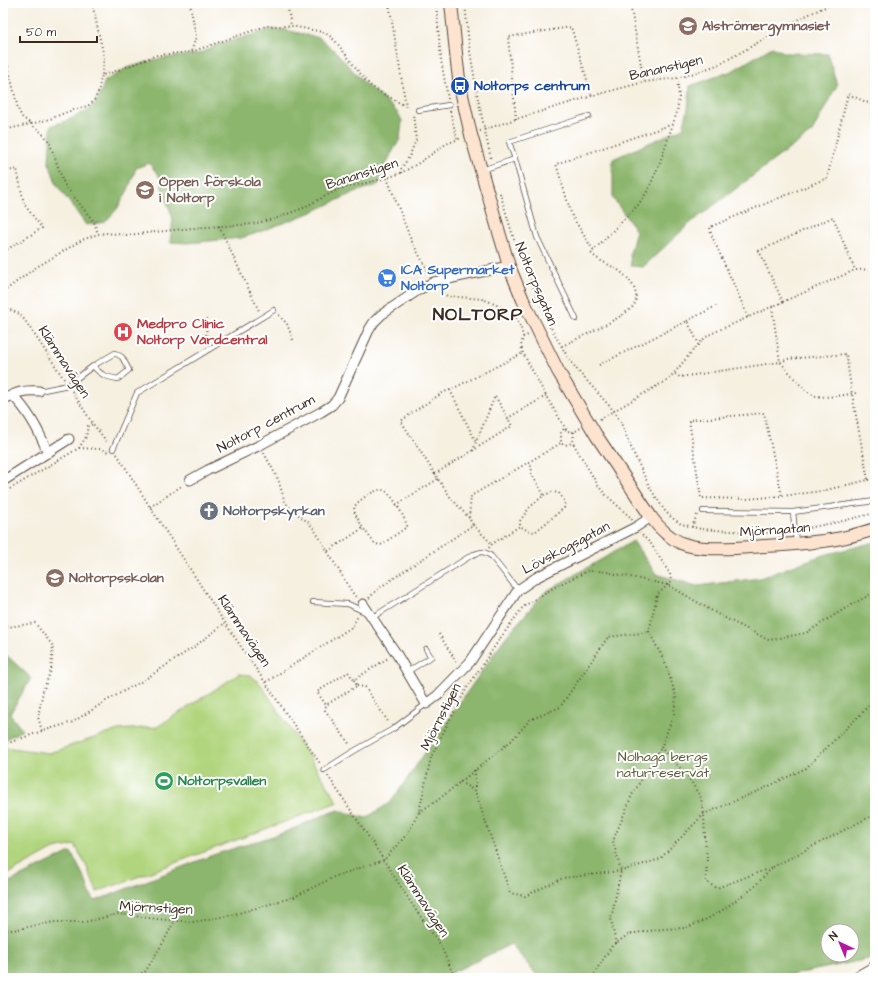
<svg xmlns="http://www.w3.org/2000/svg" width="878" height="981" viewBox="0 0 878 981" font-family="'Architects Daughter',sans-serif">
	<rect width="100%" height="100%" fill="#fff"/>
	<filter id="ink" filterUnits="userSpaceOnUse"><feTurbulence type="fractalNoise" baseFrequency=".025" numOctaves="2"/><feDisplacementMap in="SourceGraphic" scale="8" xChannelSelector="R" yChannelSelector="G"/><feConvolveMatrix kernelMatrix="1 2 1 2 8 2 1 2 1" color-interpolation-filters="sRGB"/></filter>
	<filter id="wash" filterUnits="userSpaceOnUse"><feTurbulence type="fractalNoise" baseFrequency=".012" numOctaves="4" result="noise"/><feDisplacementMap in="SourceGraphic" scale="16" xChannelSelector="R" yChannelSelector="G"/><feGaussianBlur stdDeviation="0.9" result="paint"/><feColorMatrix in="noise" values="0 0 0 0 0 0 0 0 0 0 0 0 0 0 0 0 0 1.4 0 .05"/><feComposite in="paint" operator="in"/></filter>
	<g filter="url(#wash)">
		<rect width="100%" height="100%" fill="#f6f0e1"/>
		<!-- green -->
		<path fill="#b1d57e" stroke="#76804e" d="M 239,674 L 250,675 L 259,682 L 312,761 L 338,802 L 97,892 L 86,865 L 75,845 L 54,849 L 3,877 L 3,747 L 49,753 L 118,730 L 157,727 Z"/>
		<!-- forest -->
		<path fill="#8cb66d" stroke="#647046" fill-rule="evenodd" d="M 269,30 L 285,30 L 308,35 L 320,38 L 336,52 L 367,86 L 386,101 L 398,113 L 402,121 L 400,139 L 390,156 L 378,185 L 355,192 L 310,213 L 254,234 L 241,238 L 188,243 L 170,242 L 173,219 L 170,210 L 163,192 L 160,177 L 149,163 L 136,168 L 128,190 L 117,209 L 105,222 L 86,225 L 57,185 L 49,163 L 51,126 L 73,118 L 91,108 L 98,99 L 105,81 L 127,68 L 158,59 L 198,54 L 217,45 Z
			M 772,47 L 786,53 L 828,54 L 837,85 L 812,132 L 774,160 L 689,224 L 643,267 L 631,266 L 630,253 L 636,231 L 613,198 L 613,159 L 683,128 L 688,109 L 690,86 L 732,71 Z
			M 633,541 L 656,574 L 697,586 L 760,578 L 820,556 L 875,542 L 875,955 L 868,959 L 777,978 L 539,978 L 511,944 L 443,977 L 443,978 L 3,978 L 3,885 L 66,854 L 71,852 L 85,879 L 90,893 L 95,901 L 213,855 L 286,832 L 324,815 L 338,810 L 366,818 L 391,802 L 504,639 L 545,592 ZM 828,931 L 852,931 L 852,955 L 828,955 Z
			M 3,652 L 31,678 L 10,714 L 22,730 L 3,741 Z"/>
	</g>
	<g filter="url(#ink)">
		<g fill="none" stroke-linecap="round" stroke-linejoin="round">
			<!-- lane casing -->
			<g stroke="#57483b" stroke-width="6">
				<path id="lane" d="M 418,110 L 449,105
					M 515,159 L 509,142 L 589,116
					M 482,170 L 515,159 L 537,237 L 576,319
					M 39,391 L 68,385 L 93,366 L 115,353 L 122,357 L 129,370 L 118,379 C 106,377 101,375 93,366
					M 113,449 L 137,393 L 274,310
					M 703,511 L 793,512 L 875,501
					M 793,512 L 796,542
					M 313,602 L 348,604 L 367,613
					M 373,617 L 472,555 C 481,552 483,550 491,556 L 518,590
					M 407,672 L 431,657 L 426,649
					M 324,770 L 354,751 L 393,729 L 426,704"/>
			</g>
			<!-- street casing -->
			<g stroke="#57483b" stroke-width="11">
				<path id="street" d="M 12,395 C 27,409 40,433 48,453
					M 3,400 C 16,392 24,390 39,391
					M 190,480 L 208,470 L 260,445 L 321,412 L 332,405 L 338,398 L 369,330 L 374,322 L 381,315 L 420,289 L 434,282 L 509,266
					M 3,481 L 69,439
					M 363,604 L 396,653 L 426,704 L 437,696 L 470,662 L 518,590 L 537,577 L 636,527 L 651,517
					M 854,978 L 875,966"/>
			</g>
			<!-- secondary casing -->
			<g stroke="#57483b" stroke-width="14">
				<path id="secondary" d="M 451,3 L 457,63 L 460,86 L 471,135 L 496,222 L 509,266 L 523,300 L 558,371 L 596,435 L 651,517 C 659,528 668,537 681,543 C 700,551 730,548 751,547 C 779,545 808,544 836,539 C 849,537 862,533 875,529"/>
			</g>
			<!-- path -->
			<path stroke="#57483b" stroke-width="2" stroke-dasharray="1 3" stroke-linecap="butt" d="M 92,3 L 104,57 L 102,75
				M 190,3 L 196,37 L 191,52
				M 287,3 L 291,26
				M 389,3 L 406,106
				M 436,3 L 441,60 L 448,99
				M 465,3 L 469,45 L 478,99 L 491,159
				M 630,3 L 644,82
				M 3,47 L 10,74
				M 3,76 L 10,74 L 18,109 L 22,117 L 31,124 L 50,119 L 67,112 L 87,106 L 91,104 L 95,99 L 98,92 L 102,75 L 111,73 L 157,55 L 191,52 L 266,26 L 291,26 L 318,31 L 325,33 L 331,37 L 337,43 L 365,80 L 371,86 L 380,92 L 411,109
				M 450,111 L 457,139
				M 516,119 L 508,37 L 571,27 L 592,96
				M 3,130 L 31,124 L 42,133 L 49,141 L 64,184 L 94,222 L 98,234
				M 480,131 L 516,119 L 592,96 L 644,82 L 677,78 L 695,73 L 720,64 L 805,16 L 834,3
				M 3,172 L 17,169 L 24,204 L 42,228 L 3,252
				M 401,173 L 401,169 L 409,157 L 416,140 L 413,114
				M 387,178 L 411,240 L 430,275
				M 500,193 L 516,246 L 550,326
				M 219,226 L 259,311
				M 593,250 L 572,216 L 556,164 L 673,124
				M 440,290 L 442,292 L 447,296 L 483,299 L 510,311 L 516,317 L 521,328 L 523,337 L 521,346 L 523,353 L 546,396 L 567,431 L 574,432 L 581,428
				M 3,292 L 35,268 L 82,240 L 98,234 L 106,233 L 127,235 L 193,228 L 253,224 L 277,218 L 303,208 L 339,189 L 387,178 L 401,173 L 419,163 L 446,144 L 461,138
				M 783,302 L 759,251 L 833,217 L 855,270
				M 3,307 L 20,314 L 26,322 L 64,379
				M 772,307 L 780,362 L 788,359 L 846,354 L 852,394 L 868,480 L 822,491 L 782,496 L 747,499 L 701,498 L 689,420 L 764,413 L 782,496
				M 279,315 L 287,324 L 293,340
				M 748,317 L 739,296 L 711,234 L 710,227 L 827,178 L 848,94 L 875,106
				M 687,321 L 716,306
				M 549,327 L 550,326 L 567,356 L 578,371 L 614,411 L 620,421 L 633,452 L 650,488 L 665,511 L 671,517 L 681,524 L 701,529 L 762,533 L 788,531
				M 523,337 L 528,335
				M 206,343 L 207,315
				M 562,346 C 577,339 627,316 634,305 C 640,295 632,281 624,275 C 614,265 600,263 591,253 L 639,204 L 648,190 L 659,165 L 677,112 L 679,97 L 677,78
				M 599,365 L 687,321 L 699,344
				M 675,374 L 680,377 L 780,362 C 789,371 802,390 813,395 C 821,399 846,395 856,393
				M 450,390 L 476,442
				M 72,391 L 93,424 L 108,443
				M 600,419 L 667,380 C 679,369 687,356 699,344 C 704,338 710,334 717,331 L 855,270 L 875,269
				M 566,430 L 564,428 L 561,433 L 561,443 L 565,445 L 573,443
				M 574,432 L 573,443 L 599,487 L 606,495 L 630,517 L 632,520
				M 79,448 L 100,449 L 108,452
				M 473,451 L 476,442 L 495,396 L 508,418 L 546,396
				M 264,453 L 278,479 L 285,502 L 292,510 L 308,522 L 314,529 L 352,592 L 356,597
				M 117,454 L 150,507 L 225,623 L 321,765
				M 529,462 L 532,468 L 531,473 L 544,495 L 529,508 L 520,521 L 520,526 L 528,531 L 535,532 L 564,508 L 565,502 L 559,493 L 552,492 L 544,495
				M 435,474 L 512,426 L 508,418
				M 868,480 L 875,478
				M 3,493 L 79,448 L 86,437 L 88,426 L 93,424
				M 396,505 L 438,479
				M 150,507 L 183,485
				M 469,518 L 451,498 L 438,479 L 401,421 L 413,412 L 444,392 L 450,390 L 523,353
				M 473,525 L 492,544
				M 692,527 L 697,515
				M 802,529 L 839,522 L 875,513
				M 489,548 L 492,544 L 520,526
				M 328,551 L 363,528 L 375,544 L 381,545 L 404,529 L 407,526 C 405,518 391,491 383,490 C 375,488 358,501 354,507 L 355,514 L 363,528
				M 369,598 L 379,588 L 473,525 L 469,518 L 471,496 L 561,443
				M 3,625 L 8,627 L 35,623 L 53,646 L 51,670 L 43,691 L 38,717 L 42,731
				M 439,634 L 457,663
				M 354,680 L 357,686 L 326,705 L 317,692 L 348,672 L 354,680 L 388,658
				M 266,682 L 352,627 L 358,616
				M 357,686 L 365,687 L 389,723
				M 326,706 L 325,710 L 350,745
				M 3,745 L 42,731 L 73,722 L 106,701 L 144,680 L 194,647 L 225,623
				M 328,776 L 376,848 L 417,912 L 440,944 L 455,978
				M 460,782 L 475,791 L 510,893 L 525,896 L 563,878 L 621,871 L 660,859 L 704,814 L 765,788 L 806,768 L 863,712 L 875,697
				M 475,791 L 475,770
				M 419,812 L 438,800 L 511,741 L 530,720 L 560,707 L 608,637 L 649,632
				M 773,867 L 875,814
				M 3,930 L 13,930 L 54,922 L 85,922 L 119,914 L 157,919 L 193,922 L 232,915 L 294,897 L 336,876 L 384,860 L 408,833 L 419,812 L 431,757 L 449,721 L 467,688 L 499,640 L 523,607 L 556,586 L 588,571 L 602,571 L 668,585 L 721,616 L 769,640 L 806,633 L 849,606 L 875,592
				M 616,944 L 611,919 L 621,871 L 613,841 L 632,795 L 661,748
				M 90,978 L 104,975 L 133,976 L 145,972 L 164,941 L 175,920
				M 595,978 L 595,972 L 612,946 L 629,934 L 662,929 L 686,928 L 707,919 L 721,911 L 752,889 L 773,867 L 717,888 L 706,882 L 707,858 L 705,838 L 704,814 L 701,798 L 687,775 L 661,748 L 674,714 L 676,696 L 664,660 L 649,632 L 657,595 L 671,582 L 670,574 L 651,544 L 640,533"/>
			<!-- lane -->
			<use href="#lane" stroke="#fff" stroke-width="4.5"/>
			<!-- street -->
			<use href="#street" stroke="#fff" stroke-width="9"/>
			<!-- secondary -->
			<use href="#secondary" stroke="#fde4d0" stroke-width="12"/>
		</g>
	</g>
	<!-- icons -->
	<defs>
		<g id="school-disc" transform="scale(1)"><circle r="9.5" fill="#8d6e63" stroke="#fff"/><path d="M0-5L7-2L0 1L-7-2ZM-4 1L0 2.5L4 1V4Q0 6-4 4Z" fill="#fff"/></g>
		<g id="bus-disc" transform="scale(1)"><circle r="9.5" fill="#1a4fb4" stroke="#fff"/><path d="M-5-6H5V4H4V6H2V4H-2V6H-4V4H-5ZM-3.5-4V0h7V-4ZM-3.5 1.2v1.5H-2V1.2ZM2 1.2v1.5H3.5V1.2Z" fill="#fff"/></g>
		<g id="supermarket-disc" transform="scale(1)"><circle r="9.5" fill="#3f7fe0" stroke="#fff"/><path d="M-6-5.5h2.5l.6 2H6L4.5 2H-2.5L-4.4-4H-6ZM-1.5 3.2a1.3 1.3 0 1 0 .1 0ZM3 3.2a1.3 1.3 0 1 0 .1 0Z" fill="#fff"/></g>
		<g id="hospital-disc" transform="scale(1)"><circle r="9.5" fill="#e0444e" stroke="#fff"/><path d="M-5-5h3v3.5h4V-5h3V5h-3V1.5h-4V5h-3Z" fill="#fff"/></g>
		<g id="church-disc" transform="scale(1)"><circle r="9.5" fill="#6b7280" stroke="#fff"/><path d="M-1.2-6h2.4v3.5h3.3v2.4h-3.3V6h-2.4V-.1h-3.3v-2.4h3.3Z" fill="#fff"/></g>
		<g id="stadium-disc" transform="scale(1)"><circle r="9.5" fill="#2e9e5b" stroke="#fff"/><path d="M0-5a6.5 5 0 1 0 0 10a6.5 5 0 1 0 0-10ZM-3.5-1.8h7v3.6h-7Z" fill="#fff"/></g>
	</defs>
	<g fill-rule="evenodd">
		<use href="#school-disc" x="688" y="26"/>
		<use href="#bus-disc" x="460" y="86"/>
		<use href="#school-disc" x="145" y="190"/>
		<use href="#supermarket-disc" x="387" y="278"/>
		<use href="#hospital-disc" x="123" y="332"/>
		<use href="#church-disc" x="209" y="511"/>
		<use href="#school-disc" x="55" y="578"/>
		<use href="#stadium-disc" x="164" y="781"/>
	</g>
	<g text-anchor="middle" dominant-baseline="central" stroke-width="4" stroke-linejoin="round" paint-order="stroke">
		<!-- education labels -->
		<g font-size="14" font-weight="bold" fill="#785e54" stroke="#fff" text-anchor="start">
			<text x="702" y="26">Alströmergymnasiet</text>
			<text x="159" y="182">Öppen förskola<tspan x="159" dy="16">i Noltorp</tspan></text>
			<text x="69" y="578">Noltorpsskolan</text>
		</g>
		<!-- street labels -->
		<g font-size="14" fill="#3b2a1e" stroke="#fff">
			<text transform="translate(666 68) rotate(-13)">Bananstigen</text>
			<text transform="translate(362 174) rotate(-18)">Bananstigen</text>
			<text transform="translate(536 284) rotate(67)">Noltorpsgatan</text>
			<text transform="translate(64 362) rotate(57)">Klämmavägen</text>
			<text transform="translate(266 424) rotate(-28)">Noltorp centrum</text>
			<text transform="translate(775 530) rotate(-4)">Mjörngatan</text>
			<text transform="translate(566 548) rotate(-28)">Lövskogsgatan</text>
			<text transform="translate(244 631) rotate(56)">Klämmavägen</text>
			<text transform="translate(441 717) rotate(-63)">Mjörnstigen</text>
			<text transform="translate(423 901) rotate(57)">Klämmavägen</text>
			<text transform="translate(156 908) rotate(3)">Mjörnstigen</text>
		</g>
		<!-- transit labels -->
		<g font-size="14" font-weight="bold" fill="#164399" stroke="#fff" text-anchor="start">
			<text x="474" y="86">Noltorps centrum</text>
		</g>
		<!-- shop labels -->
		<g font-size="14" font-weight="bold" fill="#366cbe" stroke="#fff" text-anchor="start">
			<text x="401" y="270">ICA Supermarket<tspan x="401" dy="16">Noltorp</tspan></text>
		</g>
		<!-- health labels -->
		<g font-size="14" font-weight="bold" fill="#be3a42" stroke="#fff" text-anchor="start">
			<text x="137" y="324">Medpro Clinic<tspan x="137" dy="16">Noltorp Vårdcentral</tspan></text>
		</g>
		<!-- worship labels -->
		<g font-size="14" font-weight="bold" fill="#5b616d" stroke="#fff" text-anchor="start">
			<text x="223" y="511">Noltorpskyrkan</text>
		</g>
		<!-- park labels -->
		<g font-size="14" fill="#5e5d3b" stroke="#fff">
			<text x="663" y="757">Nolhaga bergs<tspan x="663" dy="16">naturreservat</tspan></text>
		</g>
		<!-- leisure labels -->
		<g font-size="14" font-weight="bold" fill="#27864d" stroke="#fff" text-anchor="start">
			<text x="178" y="781">Noltorpsvallen</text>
		</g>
		<!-- district labels -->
		<g font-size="18" font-weight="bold" letter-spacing="1" fill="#3b2a1e" stroke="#fff">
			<text x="478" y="314">NOLTORP</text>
		</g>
	</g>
	<!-- margin -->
	<rect width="878" height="981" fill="none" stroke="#fff" stroke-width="16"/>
	<!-- north arrow -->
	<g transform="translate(840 943) rotate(316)"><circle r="19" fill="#ffffff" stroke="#b1aaa5"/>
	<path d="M0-3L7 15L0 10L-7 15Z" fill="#b5179e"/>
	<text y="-6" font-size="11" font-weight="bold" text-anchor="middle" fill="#3b2a1e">N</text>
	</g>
	<!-- scale -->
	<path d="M20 36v6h77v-6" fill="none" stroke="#3b2a1e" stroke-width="2"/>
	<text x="26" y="36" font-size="12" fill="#3b2a1e" stroke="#ffffff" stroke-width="3" paint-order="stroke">50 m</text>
</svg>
